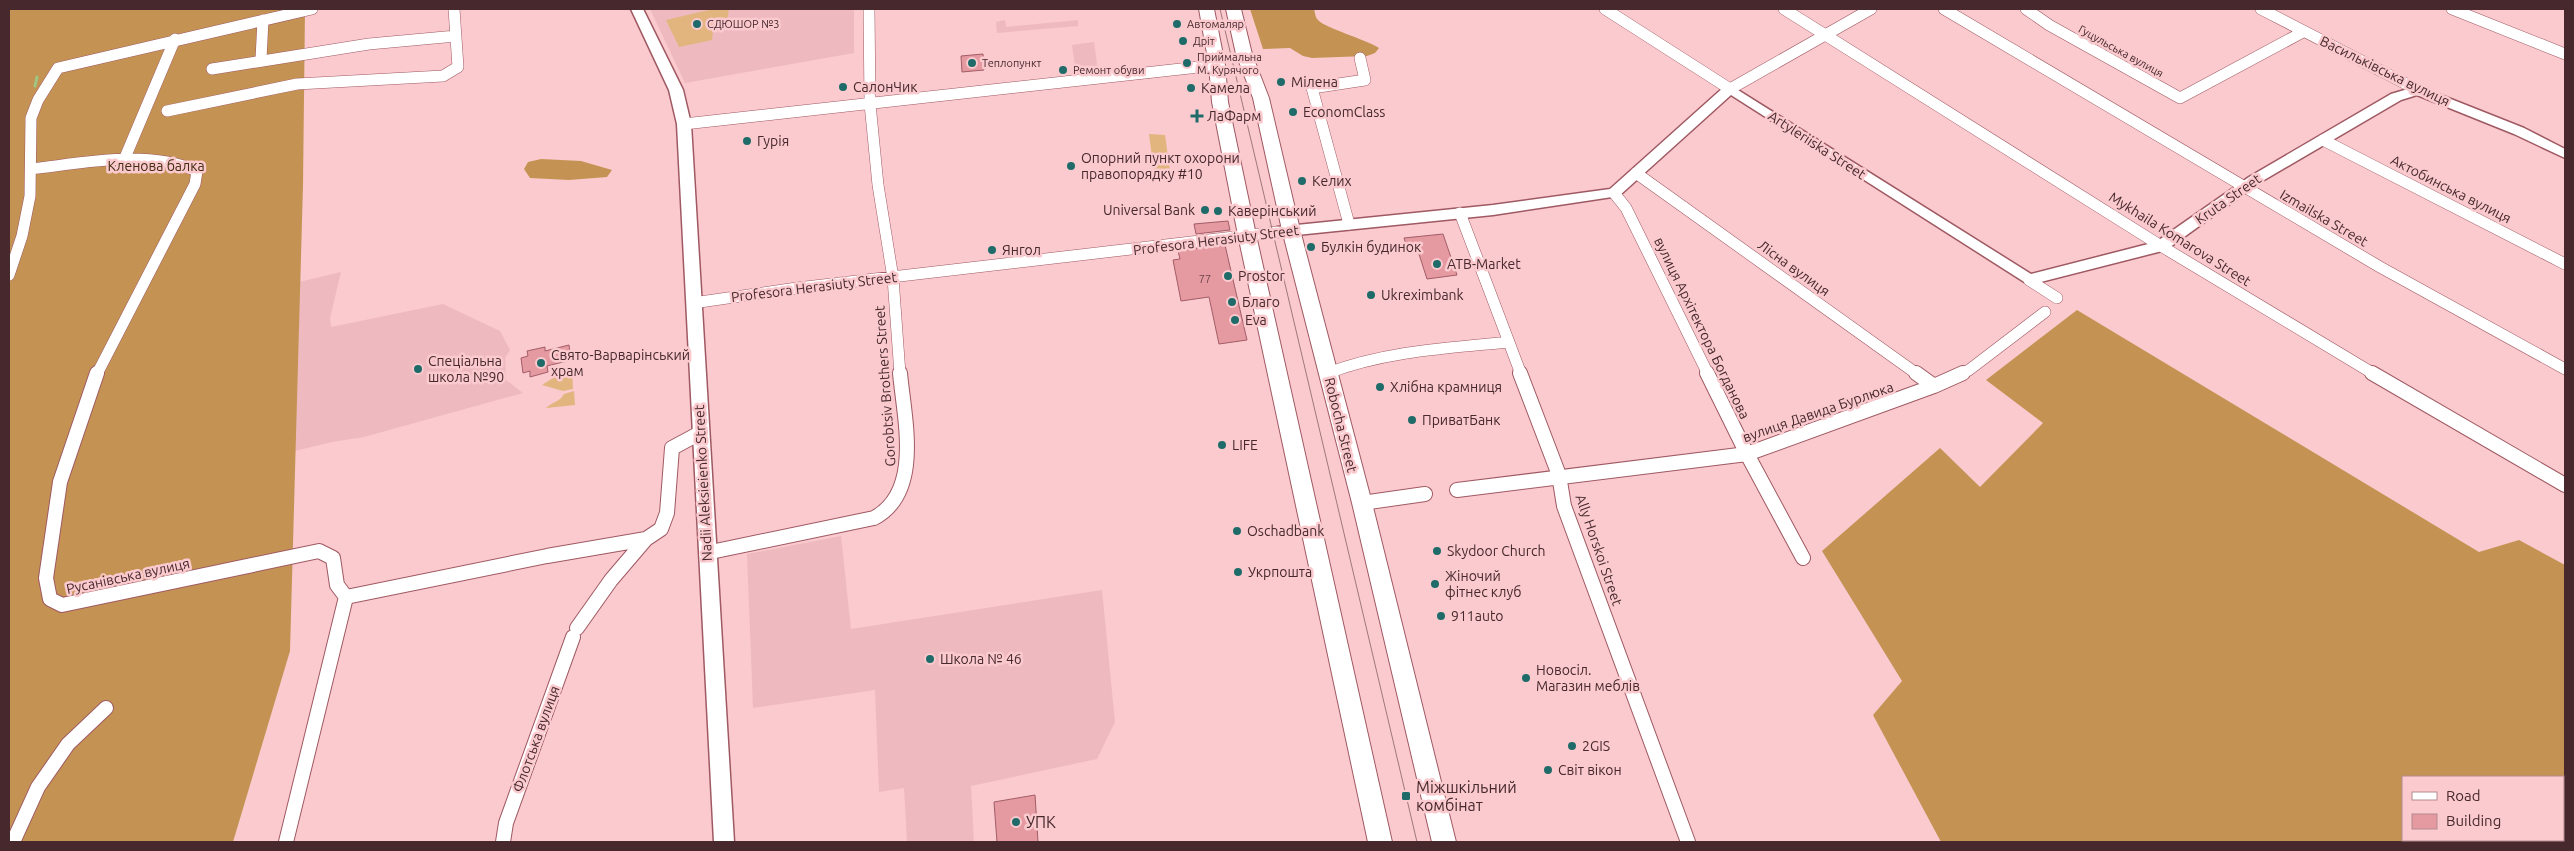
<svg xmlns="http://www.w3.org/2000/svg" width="2574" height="851" viewBox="0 0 2574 851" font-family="Ubuntu,sans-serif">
	<rect width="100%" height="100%" fill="#facace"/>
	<!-- built -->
	<path fill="#eebabf" d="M 650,9 L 854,9 L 854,53 L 685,83 Z
		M 1005,20 L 1006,27 L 1078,20 L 1078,26 L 997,33 L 996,22 Z
		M 1094,42 L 1098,71 L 1076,73 L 1072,45 Z
		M 341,272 L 330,318 L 331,327 L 443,304 L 500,331 L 510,350 L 505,358 L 506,380 L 523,393 L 364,437 L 332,442 L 199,474 L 274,288 Z
		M 841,536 L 851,629 L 1102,590 L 1115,722 L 1097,759 L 971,786 L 974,842 L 907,842 L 904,788 L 879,792 L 875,690 L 753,708 L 747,554 Z"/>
	<!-- green -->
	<path fill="#e1b57d" d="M 713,9 L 729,9 L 726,28 L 713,31 L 712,40 L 679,47 L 666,20 Z
		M 1149,134 L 1165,135 L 1170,171 L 1154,172 Z
		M 567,369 L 572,369 L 573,389 L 563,391 L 542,385 Z
		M 574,391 L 575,405 L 546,408 C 552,402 560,402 564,394 Z"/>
	<!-- forest -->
	<path fill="#c49354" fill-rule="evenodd" d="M 9,9 L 305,9 L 303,185 L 290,651 L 233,842 L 9,842 Z
		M 1250,9 L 1314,9 C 1315,12 1315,17 1318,20 C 1325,28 1365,39 1379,48 L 1375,53 L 1367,56 L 1312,58 L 1303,56 L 1290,48 L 1263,49 Z
		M 541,159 L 581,161 L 612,170 L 607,177 L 569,180 L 530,178 L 524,169 L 528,162 Z
		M 2077,310 L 2479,552 L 2519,540 L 2565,565 L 2565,842 L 1941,842 L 1873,715 L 1902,681 L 1822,551 L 1940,448 L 1980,487 L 2043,423 L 1986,380 ZM 2403,777 L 2563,777 L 2563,840 L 2403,840 Z"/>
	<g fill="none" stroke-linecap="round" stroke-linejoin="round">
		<!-- stream -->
		<path stroke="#9fc582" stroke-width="3" d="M 35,86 L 37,77"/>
	</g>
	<!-- building -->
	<path fill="#e599a1" stroke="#a25d66" d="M 983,54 L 984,70 L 962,72 L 961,56 Z
		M 1228,221 L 1230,230 L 1196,234 L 1194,224 Z
		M 1443,234 L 1457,275 L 1427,279 L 1418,251 L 1408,252 L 1404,238 Z
		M 1225,245 L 1247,340 L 1219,344 L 1209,297 L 1181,301 L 1173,260 L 1180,259 L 1178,251 Z
		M 569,345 L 571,360 L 547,366 L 548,372 L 530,377 L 530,371 L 523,373 L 521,358 L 528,356 L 527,351 L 545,347 L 545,351 Z
		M 1035,795 L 1038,842 L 997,842 L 994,802 Z"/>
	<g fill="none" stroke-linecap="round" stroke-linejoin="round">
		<!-- minor-far1 casing -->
		<g stroke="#9f5962" stroke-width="12">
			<path id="minor-far1" d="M 869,9 L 870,104 L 878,185 L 893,278 L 900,374
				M 1605,9 L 1730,89 L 1871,9
				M 1784,9 L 2161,246 L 2374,374
				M 1944,9 L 2380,267 L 2565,369
				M 2026,9 L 2049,25 L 2180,98 L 2303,32
				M 2261,9 L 2418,90
				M 2452,9 L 2565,54
				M 261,59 L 263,20
				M 212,69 L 369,44 L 456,36
				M 167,111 L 297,84 L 443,76 L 458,67 L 454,9
				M 684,124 L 1217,65
				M 2323,140 L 2565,264
				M 124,160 L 175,39
				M 31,169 C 84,163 146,149 197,171 L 195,184 L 97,374
				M 1636,173 L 1917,374
				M 1614,193 L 1626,208 L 1708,374
				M 1460,213 L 1521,374
				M 1349,224 L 1312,88 L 1365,80 L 1360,58
				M 9,275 L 22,236 L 30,196 L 31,118 L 38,100 L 58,68 L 312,9
				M 2029,280 L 2057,298
				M 693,303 L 797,288 L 1277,232
				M 1328,373 C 1386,351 1448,348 1509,342
				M 1960,374 L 1969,370 L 2045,312"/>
		</g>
		<!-- minor casing -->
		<g stroke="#9f5962" stroke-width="16">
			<path id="minor" d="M 97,373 L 60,482 L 46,578 L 50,599 L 62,605 L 319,551 L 333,558 L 337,585 L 346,597 L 286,842
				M 1520,373 L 1559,475 L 1564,506 L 1688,842
				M 1707,373 L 1747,454 L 1803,558
				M 1916,373 L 1934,386
				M 2372,373 L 2565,485
				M 1457,490 L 1747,454 L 1934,386 L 1963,373
				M 1362,503 L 1425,494
				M 646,539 L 661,529 L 667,513 L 672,448 L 700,433
				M 706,553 L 874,518 C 923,492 904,418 900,373
				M 346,597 L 547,556 L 646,539 L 611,580 L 577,628
				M 13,842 L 38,787 L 68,744 L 106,708
				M 503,842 L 506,823 L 573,637"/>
		</g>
		<!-- tertiary casing -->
		<g stroke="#9f5962" stroke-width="3">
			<path id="tertiary" d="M 631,9 L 643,9 L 683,90 L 691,124 L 734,842 L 714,842 L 677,124 L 669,90 Z
				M 1730,85 L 2031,274 L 2156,242 L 2249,177 L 2391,94 L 2418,86 L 2524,128 L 2565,149 L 2565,158 L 2514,134 L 2417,95 L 2401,100 L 2259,183 L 2166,250 L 2029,285 L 1731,95 L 1619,196 L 1493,215 L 1277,237 L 1270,232 L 1277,227 L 1493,205 L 1610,189 L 1725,86 Z"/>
		</g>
		<!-- primary casing -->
		<g stroke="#9f5962" stroke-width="2">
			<path id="primary" d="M 1199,9 L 1214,9 L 1225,65 L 1228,102 L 1256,235 L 1392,842 L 1368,842 L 1238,235 L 1212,102 L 1209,65 Z
				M 1226,9 L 1241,9 L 1252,54 L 1269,98 L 1300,230 L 1372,503 L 1456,842 L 1432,842 L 1352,503 L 1282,230 L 1253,98 L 1236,54 Z"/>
		</g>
		<!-- minor-far1 -->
		<use href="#minor-far1" stroke="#fff" stroke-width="11"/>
		<!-- minor -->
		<use href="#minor" stroke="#fff" stroke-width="14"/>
		<!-- tertiary -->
		<use href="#tertiary" fill="#fff" fill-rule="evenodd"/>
		<!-- primary -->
		<use href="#primary" fill="#fff" fill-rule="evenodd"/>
		<!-- tram -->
		<path stroke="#9f787c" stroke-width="1" d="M 1220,9 L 1417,842"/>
	</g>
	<!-- markers -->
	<g fill="#1f6b69" stroke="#facace" stroke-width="2">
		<circle cx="697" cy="24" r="5"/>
		<circle cx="1177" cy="24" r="5"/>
		<circle cx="1183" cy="41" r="5"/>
		<circle cx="972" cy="63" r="5"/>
		<circle cx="1187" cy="63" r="5"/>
		<circle cx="1063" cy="70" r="5"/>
		<circle cx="1281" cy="82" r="5"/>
		<circle cx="843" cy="87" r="5"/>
		<circle cx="1191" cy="88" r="5"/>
		<circle cx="1293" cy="112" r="5"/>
		<path d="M1194.5 108.5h5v5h5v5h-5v5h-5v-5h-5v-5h5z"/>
		<circle cx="747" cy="141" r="5"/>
		<circle cx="1071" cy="166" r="5"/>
		<circle cx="1302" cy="181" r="5"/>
		<circle cx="1205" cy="210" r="5"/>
		<circle cx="1218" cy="211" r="5"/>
		<circle cx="1311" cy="247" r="5"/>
		<circle cx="992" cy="250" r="5"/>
		<circle cx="1437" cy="264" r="5"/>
		<circle cx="1228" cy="276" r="5"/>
		<circle cx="1371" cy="295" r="5"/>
		<circle cx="1232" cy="302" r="5"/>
		<circle cx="1235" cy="320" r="5"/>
		<circle cx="541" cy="363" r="5"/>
		<circle cx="418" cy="369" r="5"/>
		<circle cx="1380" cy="387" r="5"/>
		<circle cx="1412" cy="420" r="5"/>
		<circle cx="1222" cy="445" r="5"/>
		<circle cx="1237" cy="531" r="5"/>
		<circle cx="1437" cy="551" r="5"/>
		<circle cx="1238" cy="572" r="5"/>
		<circle cx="1435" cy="584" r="5"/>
		<circle cx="1441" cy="616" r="5"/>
		<circle cx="930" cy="659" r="5"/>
		<circle cx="1526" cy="678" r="5"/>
		<circle cx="1572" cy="746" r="5"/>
		<circle cx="1548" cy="770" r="5"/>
		<rect x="1401" y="791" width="10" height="10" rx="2.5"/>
		<circle cx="1016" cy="822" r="5"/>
	</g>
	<g text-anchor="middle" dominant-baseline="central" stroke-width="5" stroke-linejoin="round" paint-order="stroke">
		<!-- far-poi labels -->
		<g font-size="11" fill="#47292d" stroke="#facace" text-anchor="start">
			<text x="707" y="24">СДЮШОР №3</text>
			<text x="1187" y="24">Автомаляр</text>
			<text x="1193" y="41">Дріт</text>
			<text x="1197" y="57">Приймальна<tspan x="1197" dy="13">М. Курячого</tspan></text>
			<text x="982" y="63">Теплопункт</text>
			<text x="1073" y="70">Ремонт обуви</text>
		</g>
		<!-- far-street labels -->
		<g font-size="11" fill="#47292d" stroke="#facace">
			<text transform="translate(2121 51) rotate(29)">Гуцульська вулиця</text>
		</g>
		<!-- number labels -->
		<g font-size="11" fill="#6e454a">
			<text x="1205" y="279">77</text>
		</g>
		<!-- street labels -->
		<g font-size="14" fill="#47292d" stroke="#facace">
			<text transform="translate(2385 71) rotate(26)">Васильківська вулиця</text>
			<text transform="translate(1817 145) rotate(33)">Artyleriiska Street</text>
			<text transform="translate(2451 189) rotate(27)">Актобинська вулиця</text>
			<text transform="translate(2228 199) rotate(-35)">Kruta Street</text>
			<text transform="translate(2324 218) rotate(30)">Izmailska Street</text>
			<text transform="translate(2180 239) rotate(32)">Mykhaila Komarova Street</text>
			<text transform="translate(1216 240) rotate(-7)">Profesora Herasiuty Street</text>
			<text transform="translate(1794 268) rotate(36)">Лісна вулиця</text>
			<text transform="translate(814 287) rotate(-7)">Profesora Herasiuty Street</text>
			<text transform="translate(1702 328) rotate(64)">вулиця Архітектора Богданова</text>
			<text transform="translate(885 386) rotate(-94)">Gorobtsiv Brothers Street</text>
			<text transform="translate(1818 412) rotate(-19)">вулиця Давида Бурлюка</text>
			<text transform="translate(1341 425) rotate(76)">Robocha Street</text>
			<text transform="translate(703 483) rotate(-93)">Nadii Aleksieienko Street</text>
			<text transform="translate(1599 550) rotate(71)">Ally Horskoi Street</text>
			<text transform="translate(128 576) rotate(-12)">Русанівська вулиця</text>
			<text transform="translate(536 739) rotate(-70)">Флотська вулиця</text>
		</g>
		<!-- poi labels -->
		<g font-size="14" fill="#47292d" stroke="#facace" text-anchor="start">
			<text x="1291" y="82">Мілена</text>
			<text x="853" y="87">СалонЧик</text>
			<text x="1201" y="88">Камела</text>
			<text x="1303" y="112">EconomClass</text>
			<text x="1207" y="116">ЛаФарм</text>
			<text x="757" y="141">Гурія</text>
			<text x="1081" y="158">Опорний пункт охорони<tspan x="1081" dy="16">правопорядку #10</tspan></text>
			<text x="1312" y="181">Келих</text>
			<text x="1195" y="210" text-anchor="end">Universal Bank</text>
			<text x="1228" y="211">Каверінський</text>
			<text x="1321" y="247">Булкін будинок</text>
			<text x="1002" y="250">Янгол</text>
			<text x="1447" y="264">ATB-Market</text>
			<text x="1238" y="276">Prostor</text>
			<text x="1381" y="295">Ukreximbank</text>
			<text x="1242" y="302">Благо</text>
			<text x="1245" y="320">Eva</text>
			<text x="551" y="355">Свято-Варварінський<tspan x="551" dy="16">храм</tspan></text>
			<text x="428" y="361">Спеціальна<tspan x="428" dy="16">школа №90</tspan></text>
			<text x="1390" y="387">Хлібна крамниця</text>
			<text x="1422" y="420">ПриватБанк</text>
			<text x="1232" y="445">LIFE</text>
			<text x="1247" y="531">Oschadbank</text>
			<text x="1447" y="551">Skydoor Church</text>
			<text x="1248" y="572">Укрпошта</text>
			<text x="1445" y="576">Жіночий<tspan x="1445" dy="16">фітнес клуб</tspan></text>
			<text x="1451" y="616">911auto</text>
			<text x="940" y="659">Школа № 46</text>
			<text x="1536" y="670">Новосіл.<tspan x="1536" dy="16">Магазин меблів</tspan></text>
			<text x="1582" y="746">2GIS</text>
			<text x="1558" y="770">Світ вікон</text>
		</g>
		<!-- park labels -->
		<g font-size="14" fill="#422d11" stroke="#facace">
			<text x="156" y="166">Кленова балка</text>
		</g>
		<!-- near-poi labels -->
		<g font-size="16" fill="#47292d" stroke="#facace" text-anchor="start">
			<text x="1416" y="787">Міжшкільний<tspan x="1416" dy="18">комбінат</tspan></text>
			<text x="1026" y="822">УПК</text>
		</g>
	</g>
	<!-- border -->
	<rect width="2574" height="851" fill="none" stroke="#47292d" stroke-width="20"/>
	<!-- legend -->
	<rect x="2402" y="776" width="162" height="65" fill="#facace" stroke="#b28a8e"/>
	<rect x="2412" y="792" width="25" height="8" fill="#ffffff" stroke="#b28a8e"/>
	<text x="2446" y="801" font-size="15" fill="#47292d">Road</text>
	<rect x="2412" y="814" width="25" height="15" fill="#e599a1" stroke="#b28a8e"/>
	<text x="2446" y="826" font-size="15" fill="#47292d">Building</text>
</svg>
